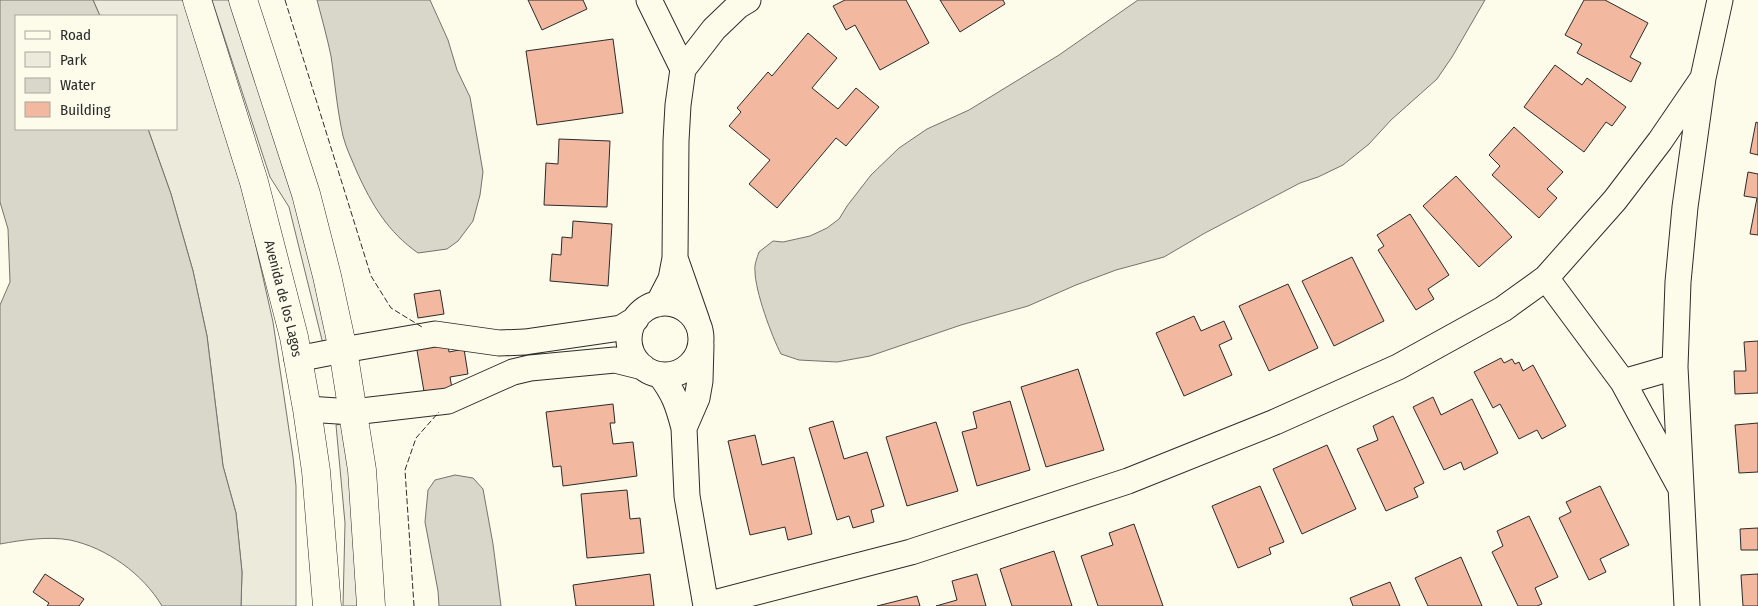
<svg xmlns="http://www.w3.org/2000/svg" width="1758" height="606" viewBox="0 0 1758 606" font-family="'Fira Sans Condensed',sans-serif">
	<rect width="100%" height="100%" fill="#fdfbea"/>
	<!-- green -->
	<path fill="#ecebdb" stroke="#74746e" d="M 93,0 L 183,0 L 246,202 L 273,322 L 293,457 L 296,486 L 296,606 L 241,606 L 242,572 L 236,513 L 223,466 L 207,336 L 193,271 L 171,194 L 148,129 L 176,129 L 176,16 L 100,16 Z
		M 212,0 L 232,0 L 293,180 L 330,344 L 323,344 L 289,207 L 270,177 Z
		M 345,423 L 359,606 L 343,606 L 345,523 L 336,425 Z"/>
	<!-- water -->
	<path fill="#d8d7c9" stroke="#74746e" d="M 0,0 L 93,0 L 100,16 L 16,16 L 16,129 L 148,129 L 171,194 L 193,271 L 207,336 L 223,466 L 236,513 L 242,572 L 241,606 L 162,606 C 143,574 107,548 70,540 C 48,536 22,540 0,544 L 0,305 L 10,282 L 8,229 L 0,202 Z
		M 317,0 L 430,0 L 448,40 L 457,70 L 470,97 L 483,172 L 480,195 L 473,221 L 458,241 L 447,249 L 418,253 C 388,232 372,205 357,172 C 352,160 346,148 343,136 C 337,109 335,83 331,56 C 327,37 322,19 317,0 Z
		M 1138,0 L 1485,0 L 1452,57 L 1437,79 L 1391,120 L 1369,144 L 1343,165 L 1318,177 L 1300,183 L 1205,233 L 1164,257 L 1116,270 L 1076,285 L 1028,306 L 961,325 L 870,356 L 837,362 L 799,360 L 781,354 C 772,337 755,291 755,271 C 754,265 757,258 759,252 L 773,241 L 783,242 L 810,236 L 827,228 L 839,219 L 847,206 L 871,175 L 899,148 L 927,129 L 969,110 L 1059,55 Z
		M 455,475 L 473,478 L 483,489 L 493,544 L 501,606 L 439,606 L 438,591 L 425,522 L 428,490 L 435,480 Z"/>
	<!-- building -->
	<path fill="#f2b8a0" stroke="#2b2b2b" d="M 528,0 L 583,0 L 587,9 L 542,30 Z
		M 845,0 L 906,0 L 929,43 L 880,70 L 855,25 L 846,30 L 833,6 Z
		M 940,0 L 1003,0 L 1005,4 L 960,32 Z
		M 1584,0 L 1605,0 L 1648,23 L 1630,57 L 1641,63 L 1631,82 L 1577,53 L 1582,44 L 1565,35 Z
		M 808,33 L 837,58 L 812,88 L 838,109 L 856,88 L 879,107 L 846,146 L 836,138 L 777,208 L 749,184 L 770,160 L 729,126 L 741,112 L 737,108 L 768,72 L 772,76 Z
		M 613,39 L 623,113 L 537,125 L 526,51 Z
		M 1555,65 L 1582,85 L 1587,78 L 1626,107 L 1612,126 L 1606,122 L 1584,152 L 1524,107 Z
		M 1756,122 L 1758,123 L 1758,155 L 1750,153 Z
		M 1514,127 L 1563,172 L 1547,189 L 1557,198 L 1539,218 L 1492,175 L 1500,166 L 1489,155 Z
		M 559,139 L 610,141 L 607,207 L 544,205 L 546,163 L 558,164 Z
		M 1748,172 L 1758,174 L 1758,235 L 1750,234 L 1757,198 L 1744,196 Z
		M 1456,176 L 1512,237 L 1479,267 L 1423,206 Z
		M 1410,214 L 1449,275 L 1428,289 L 1434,299 L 1416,310 L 1378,250 L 1384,246 L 1377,235 Z
		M 573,221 L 612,224 L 608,286 L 550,281 L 552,254 L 561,255 L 562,237 L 572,238 Z
		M 1352,257 L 1384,321 L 1334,346 L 1302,281 Z
		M 1288,284 L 1318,348 L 1269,371 L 1239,306 Z
		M 440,290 L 444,314 L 418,318 L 414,294 Z
		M 1194,316 L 1201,331 L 1224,321 L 1232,339 L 1219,345 L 1232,375 L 1184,396 L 1156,333 Z
		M 445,328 L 449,352 L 464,349 L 468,374 L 450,377 L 455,405 L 427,409 L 414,333 Z
		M 1758,341 L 1758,393 L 1735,394 L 1734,371 L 1746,371 L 1744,342 Z
		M 1501,358 L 1504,363 L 1512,359 L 1515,364 L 1519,362 L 1523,371 L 1533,365 L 1566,426 L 1542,439 L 1537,430 L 1519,439 L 1500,404 L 1493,408 L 1474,372 Z
		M 1078,369 L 1104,450 L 1046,467 L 1021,387 Z
		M 1433,397 L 1441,415 L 1472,399 L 1498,453 L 1464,470 L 1461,462 L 1444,470 L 1413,407 Z
		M 1010,401 L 1030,470 L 977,486 L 962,432 L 977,428 L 973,412 Z
		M 613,404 L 615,423 L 610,423 L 613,444 L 633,442 L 637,476 L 563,486 L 561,466 L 553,467 L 546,412 Z
		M 1393,416 L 1424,483 L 1414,488 L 1418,497 L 1386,511 L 1357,449 L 1378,440 L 1373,426 Z
		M 833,421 L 844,459 L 867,452 L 884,506 L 871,510 L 874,522 L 853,528 L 849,516 L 837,520 L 809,428 Z
		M 936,422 L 958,491 L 907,506 L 886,437 Z
		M 1758,423 L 1758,472 L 1739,473 L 1735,425 Z
		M 755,435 L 762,465 L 794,457 L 812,534 L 788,540 L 785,527 L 750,535 L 728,441 Z
		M 1327,445 L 1356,509 L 1302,534 L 1273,469 Z
		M 1260,486 L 1284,542 L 1269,548 L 1271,554 L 1238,568 L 1212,506 Z
		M 1600,486 L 1629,545 L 1600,559 L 1606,572 L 1589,580 L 1559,518 L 1571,512 L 1566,502 Z
		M 627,490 L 630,519 L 640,518 L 644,553 L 587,558 L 581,494 Z
		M 1529,516 L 1558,577 L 1535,588 L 1542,604 L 1537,606 L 1518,606 L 1492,552 L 1503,546 L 1497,531 Z
		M 1134,524 L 1163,606 L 1098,606 L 1081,556 L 1113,545 L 1109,533 Z
		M 1758,528 L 1758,550 L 1741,550 L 1740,529 Z
		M 1054,551 L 1072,606 L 1012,606 L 1000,569 Z
		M 1461,557 L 1482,606 L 1428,606 L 1415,578 Z
		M 45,574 L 84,599 L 79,606 L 47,606 L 49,603 L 33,592 Z
		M 650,574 L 654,606 L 576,606 L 573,585 Z
		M 977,574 L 986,606 L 936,606 L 957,600 L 952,581 Z
		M 1758,574 L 1758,606 L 1743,606 L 1741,575 Z
		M 1390,582 L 1400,606 L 1353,606 L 1350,598 Z
		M 917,596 L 920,606 L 877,606 Z"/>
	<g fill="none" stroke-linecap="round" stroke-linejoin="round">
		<!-- street casing -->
		<g stroke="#2b2b2b" stroke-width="27">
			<path id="street" d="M 649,0 L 683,69
				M 675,258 L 676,141 L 678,105 L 683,69 L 714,29 L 738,6 L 748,0
				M 1546,278 L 1623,382 L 1679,485
				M629 339a36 36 0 1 1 72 0a36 36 0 1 1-72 0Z
				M 658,304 L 671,279 L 675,258 L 697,321
				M 297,359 L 343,350 L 435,334 L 499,343 L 525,342 L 621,328 L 636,319
				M 660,375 C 674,393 678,405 684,428 L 697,398 L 700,381 L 701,345
				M 1623,382 L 1675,367
				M 307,409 L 353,412 L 448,401 L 513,372 L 530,368 L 615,360 L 643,367
				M 684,428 L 687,496 L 706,606
				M 706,605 L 911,552 L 1128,481 L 1275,422 L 1398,367 L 1503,309 L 1546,278 L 1615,200 L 1660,141 L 1703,78
				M 1687,606 L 1675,367 L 1678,282 L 1685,207 L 1703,78 L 1720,0"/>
		</g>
		<!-- secondary casing -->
		<g stroke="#2b2b2b" stroke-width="29">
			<g id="secondary">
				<path id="s1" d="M 197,0 L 254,182 L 294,337 L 307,409 L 316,471 L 327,606"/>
				<path d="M 243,0 L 306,194 L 327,276 L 343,350 L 362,470 L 371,606"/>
			</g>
		</g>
		<!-- street -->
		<use href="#street" stroke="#fdfbea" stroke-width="25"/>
		<!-- secondary -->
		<use href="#secondary" stroke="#fdfbea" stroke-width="28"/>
		<!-- fence -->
		<path stroke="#2b2b2b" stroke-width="1" stroke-dasharray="6 2.5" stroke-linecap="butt" d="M 285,0 L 371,276 L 391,308 L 422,327
			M 414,606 L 405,470 L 416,438 L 439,412"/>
	</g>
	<g text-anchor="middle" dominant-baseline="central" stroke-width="4" stroke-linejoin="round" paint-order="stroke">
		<!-- street labels -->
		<g font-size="14" fill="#2b2b2b" stroke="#fdfbea">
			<text stroke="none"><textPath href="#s1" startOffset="311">Avenida de los Lagos</textPath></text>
		</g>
	</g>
	<!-- legend -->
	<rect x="15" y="15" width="162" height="115" fill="#fdfbea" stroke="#a9a89e"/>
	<rect x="25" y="31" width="25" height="8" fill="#fdfbea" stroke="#a9a89e"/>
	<text x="60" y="40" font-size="15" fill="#2b2b2b">Road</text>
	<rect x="25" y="52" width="25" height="15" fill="#ecebdb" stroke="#a9a89e"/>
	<text x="60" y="65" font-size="15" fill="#2b2b2b">Park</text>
	<rect x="25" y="78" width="25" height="15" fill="#d8d7c9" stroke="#a9a89e"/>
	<text x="60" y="90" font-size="15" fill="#2b2b2b">Water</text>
	<rect x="25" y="102" width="25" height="15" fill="#f2b8a0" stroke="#a9a89e"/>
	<text x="60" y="115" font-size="15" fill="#2b2b2b">Building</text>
</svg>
